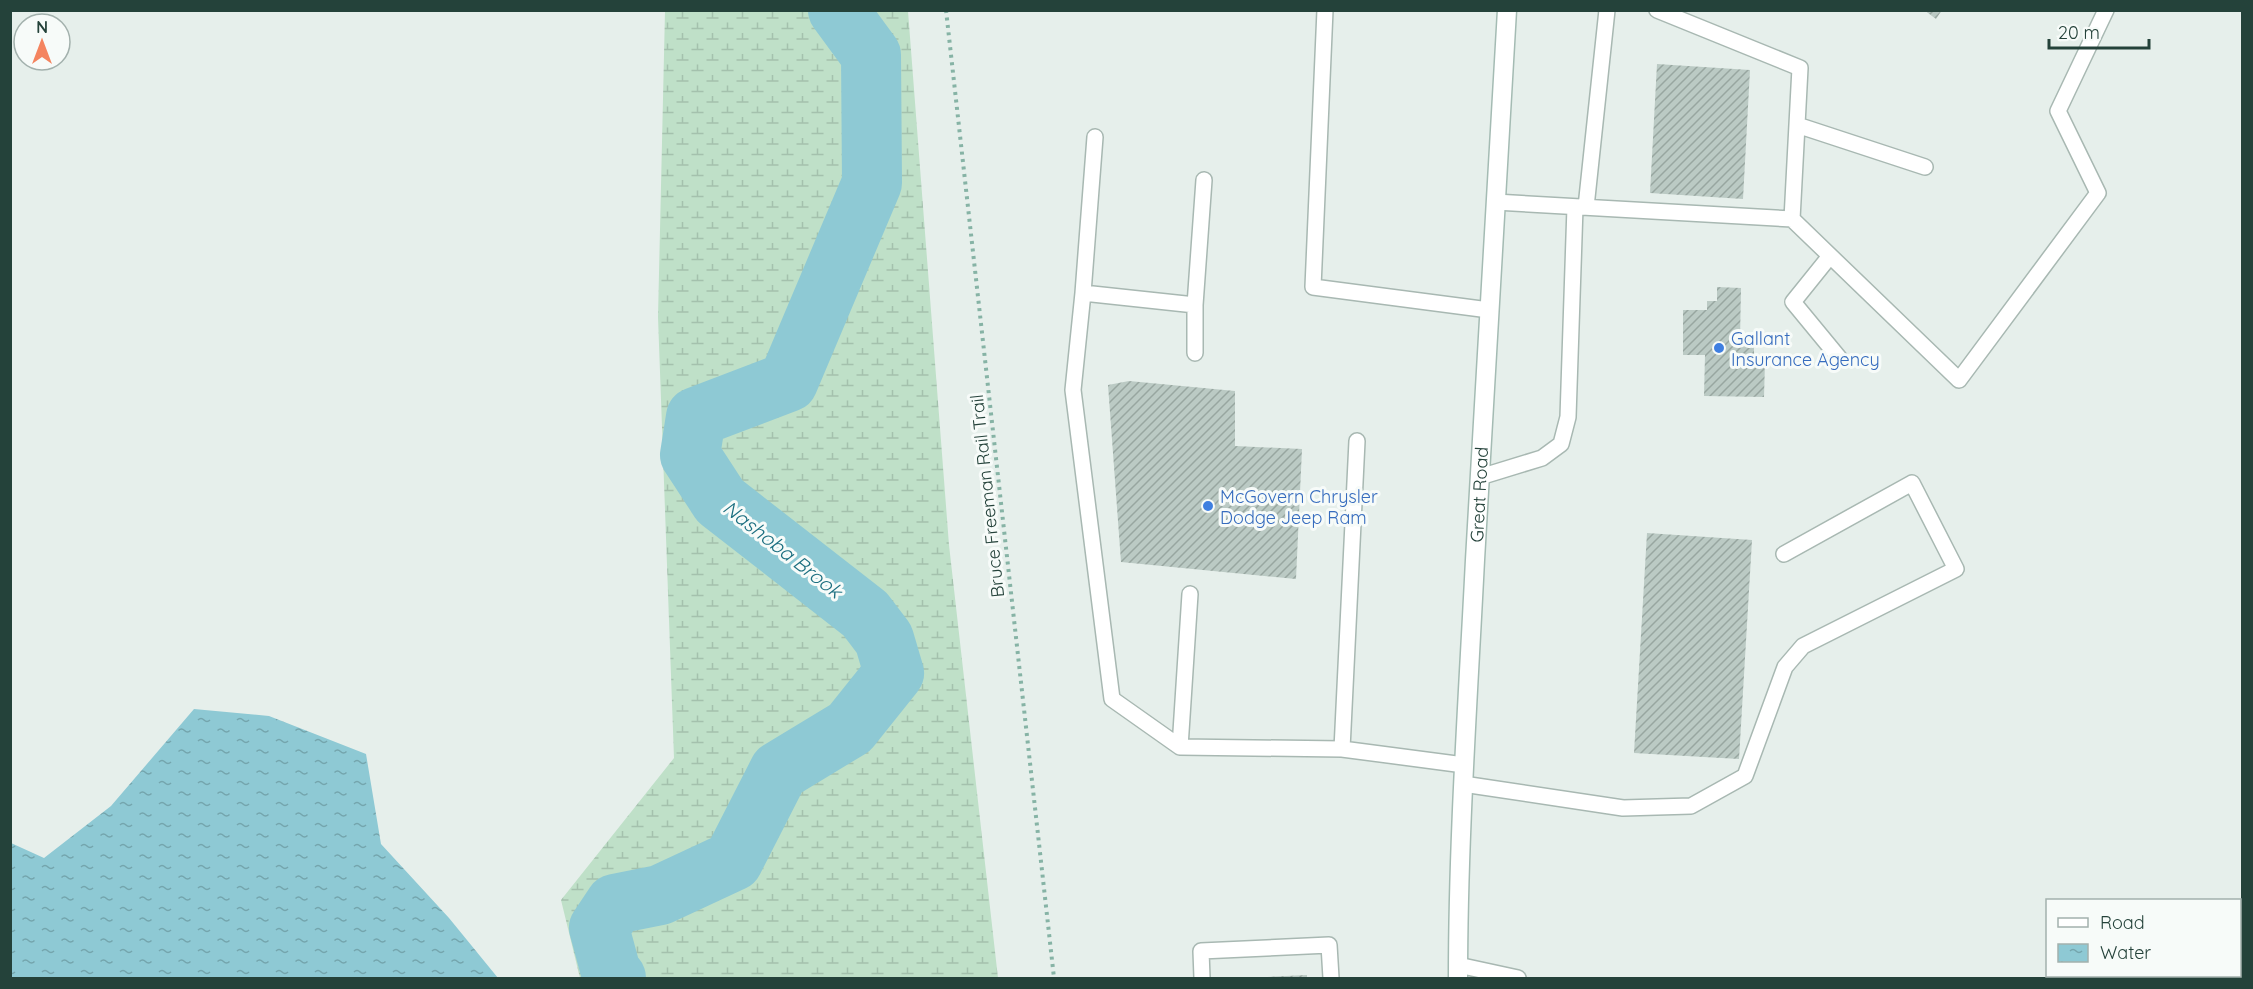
<svg xmlns="http://www.w3.org/2000/svg" width="2253" height="989" viewBox="0 0 2253 989" font-family="Quicksand,sans-serif">
	<defs>
		<pattern id="wetland-marsh" width="20" height="14" patternUnits="userSpaceOnUse" patternTransform="scale(1.5)"><rect width="20" height="14" fill="#bfe0c8"/><path d="M1 5h8M5 5V1M11 12h8M15 12V8" fill="none" stroke="#a4c1ad"/></pattern>
		<pattern id="water-ripples" width="26" height="14" patternUnits="userSpaceOnUse" patternTransform="scale(1.5)"><rect width="26" height="14" fill="#8ec9d4"/><path d="M2 4q2-2 4 0t4 0M15 11q2-2 4 0t4 0" fill="none" stroke="#74a5ad"/></pattern>
		<pattern id="building-hatch" width="6" height="6" patternUnits="userSpaceOnUse" patternTransform="scale(1.5)"><rect width="6" height="6" fill="#bbcac4"/><path d="M-1 1l2-2M0 6l6-6M5 7l2-2" fill="none" stroke="#98a6a0"/></pattern>
	</defs>
	<rect width="100%" height="100%" fill="#e6efeb"/>
	<!-- wetland -->
	<path fill="url(#wetland-marsh)" d="M 665,11 L 908,11 L 949,545 L 998,978 L 580,978 L 561,900 L 674,758 L 658,317 Z"/>
	<!-- water -->
	<path fill="url(#water-ripples)" d="M 194,709 L 269,716 L 366,754 L 381,844 L 449,918 L 498,978 L 11,978 L 11,843 L 44,858 L 111,806 Z"/>
	<g fill="none" stroke-linecap="round" stroke-linejoin="round">
		<!-- river -->
		<path stroke="#8ec9d4" stroke-width="60" d="M 616,978 L 612,976 L 599,928 L 615,904 L 660,895 L 733,861 L 779,771 L 850,728 L 894,673 L 884,639 L 865,614 L 720,501 L 690,455 L 696,417 L 788,382 L 872,183 L 871,55 L 838,10"/>
	</g>
	<!-- building -->
	<path fill="url(#building-hatch)" d="M 1924,10 L 1942,10 L 1936,19 Z
		M 1657,64 L 1750,70 L 1743,199 L 1650,193 Z
		M 1717,287 L 1741,288 L 1740,340 L 1754,341 L 1754,362 L 1765,362 L 1764,397 L 1704,396 L 1705,355 L 1683,355 L 1683,310 L 1707,310 L 1707,301 L 1717,301 Z
		M 1129,381 L 1235,391 L 1235,446 L 1302,449 L 1296,579 L 1121,562 L 1108,385 Z
		M 1647,533 L 1752,540 L 1739,759 L 1634,753 Z
		M 1307,975 L 1307,978 L 1267,978 L 1267,977 Z"/>
	<g fill="none" stroke-linecap="round" stroke-linejoin="round">
		<!-- lane casing -->
		<g stroke="#a8b8b2" stroke-width="18">
			<path id="lane" d="M 1325,10 L 1313,287 L 1489,310
				M 1797,125 L 1925,167
				M 1495,202 L 1792,219 L 1800,68 L 1657,10
				M 1586,207 L 1607,10
				M 1792,219 L 1959,380 L 2098,193 L 2058,111 L 2106,10
				M 1830,256 L 1793,302 L 1840,359
				M 1083,293 L 1095,137
				M 1195,353 L 1195,305
				M 1480,477 L 1542,458 L 1561,444 L 1568,417 L 1575,207
				M 1190,594 L 1180,747 L 1342,749 L 1464,765
				M 1180,747 L 1112,699 L 1073,390 L 1083,293 L 1195,305 L 1204,180
				M 1342,749 L 1357,441
				M 1463,784 L 1623,808 L 1691,806 L 1745,776 L 1785,667 L 1803,646 L 1956,569 L 1912,483 L 1784,554
				M 1458,965 L 1518,978
				M 1202,978 L 1201,951 L 1329,945 L 1331,978"/>
		</g>
		<!-- secondary casing -->
		<g stroke="#a4bbb3" stroke-width="21">
			<g id="secondary">
				<path id="s1" d="M 1458,978 C 1458,839 1468,699 1475,560 C 1485,377 1495,194 1507,10"/>
			</g>
		</g>
		<!-- path -->
		<path stroke="#86b3a5" stroke-width="4" stroke-dasharray="3 4.5" stroke-linecap="butt" d="M 946,10 L 1054,978"/>
		<!-- lane -->
		<use href="#lane" stroke="#fff" stroke-width="15"/>
		<!-- secondary -->
		<use href="#secondary" stroke="#fff" stroke-width="18"/>
	</g>
	<!-- markers -->
	<g fill="#3f7fe0" stroke="#f7fbf9" stroke-width="2">
		<circle cx="1719" cy="348" r="6"/>
		<circle cx="1208" cy="506" r="6"/>
	</g>
	<g text-anchor="middle" dominant-baseline="central" stroke-width="6" stroke-linejoin="round" paint-order="stroke">
		<!-- shop labels -->
		<g font-size="18" fill="#366cbe" stroke="#f7fbf9" text-anchor="start">
			<text x="1731" y="338">Gallant<tspan x="1731" dy="21">Insurance Agency</tspan></text>
			<text x="1220" y="496">McGovern Chrysler<tspan x="1220" dy="21">Dodge Jeep Ram</tspan></text>
		</g>
		<!-- street labels -->
		<g font-size="18" fill="#24423a" stroke="#f7fbf9">
			<text stroke="none"><textPath href="#s1" startOffset="484">Great Road</textPath></text>
			<text transform="translate(987 496) rotate(-96)">Bruce Freeman Rail Trail</text>
		</g>
		<!-- water labels -->
		<g font-size="20" font-style="italic" fill="#1c6f80" stroke="#f7fbf9">
			<text transform="translate(783 549) rotate(38)">Nashoba Brook</text>
		</g>
	</g>
	<!-- border -->
	<rect width="2253" height="989" fill="none" stroke="#24423a" stroke-width="24"/>
	<!-- legend -->
	<rect x="2046" y="899" width="195" height="78" fill="#f7fbf9" stroke="#a3b1ad" stroke-width="1.5"/>
	<rect x="2058" y="918" width="30" height="9" fill="#ffffff" stroke="#a3b1ad" stroke-width="1.5"/>
	<text x="2100" y="929" font-size="18" fill="#24423a">Road</text>
	<rect x="2058" y="944" width="30" height="18" fill="url(#water-ripples)" stroke="#a3b1ad" stroke-width="1.5"/>
	<text x="2100" y="959" font-size="18" fill="#24423a">Water</text>
	<!-- north arrow -->
	<g transform="translate(42 42)"><circle r="28" fill="#f7fbf9" stroke="#a3b1ad" stroke-width="1.5"/>
	<path d="M0-4.5L10 22L0 15L-10 22Z" fill="#f4845f"/>
	<text y="-9" font-size="16" font-weight="bold" text-anchor="middle" fill="#24423a">N</text>
	</g>
	<!-- scale -->
	<path d="M2049 39v9h100v-9" fill="none" stroke="#24423a" stroke-width="3"/>
	<text x="2058" y="39" font-size="18" fill="#24423a" stroke="#f7fbf9" stroke-width="4.5" paint-order="stroke">20 m</text>
</svg>
